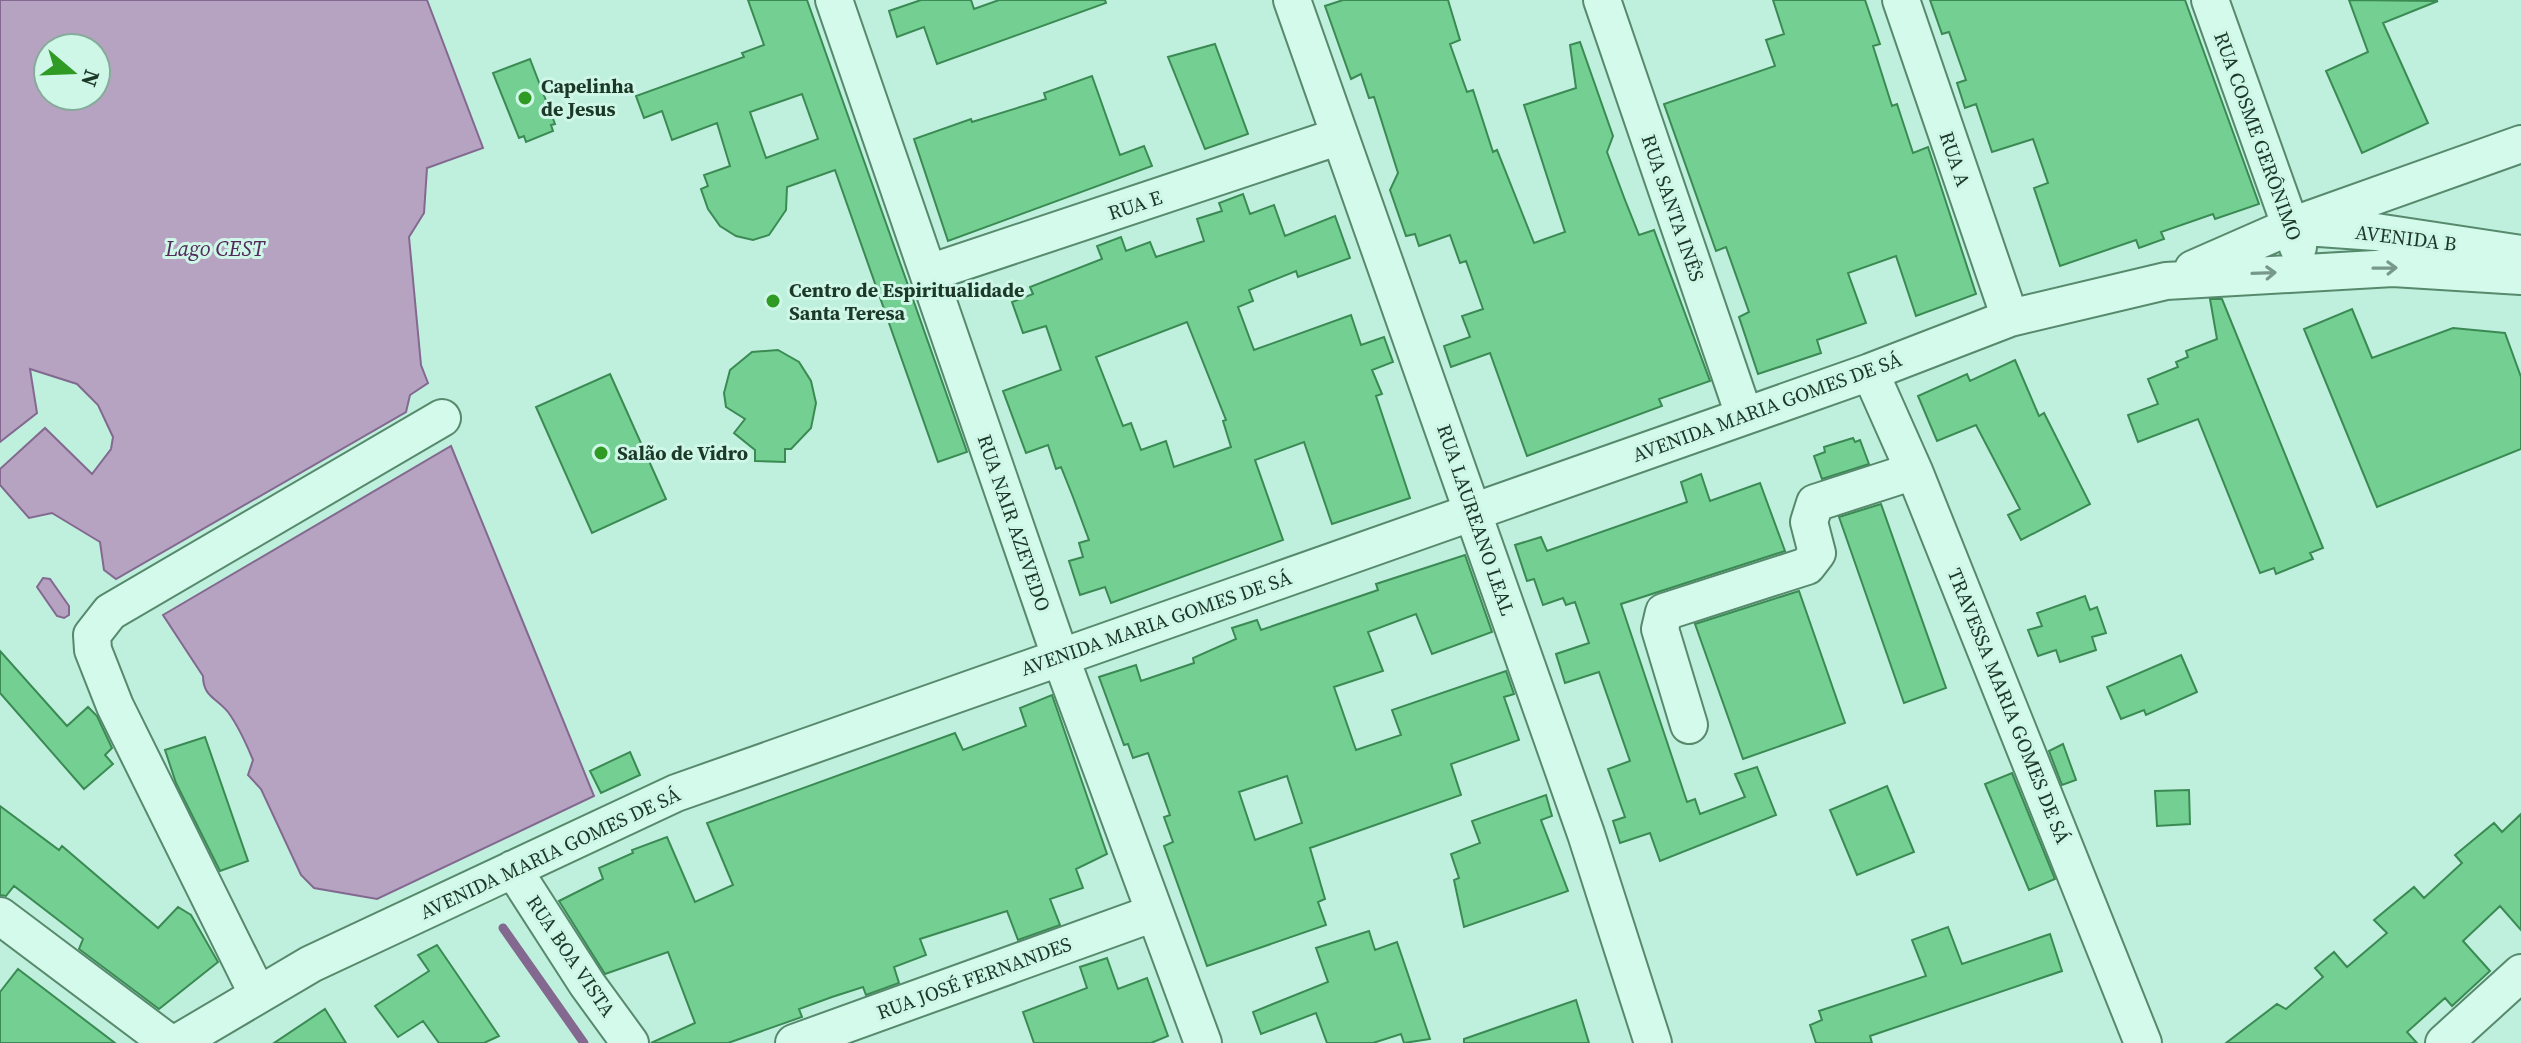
<svg xmlns="http://www.w3.org/2000/svg" width="2521" height="1043" viewBox="0 0 2521 1043" font-family="'Source Serif 4',serif">
	<rect width="100%" height="100%" fill="#bff0dd"/>
	<!-- water -->
	<path fill="#b6a3c1" stroke="#836990" stroke-width="2" fill-rule="evenodd" d="M 0,0 L 427,0 L 483,148 L 427,168 L 424,213 L 409,237 L 421,365 L 428,383 L 410,395 L 406,412 L 116,579 L 104,570 L 100,542 L 52,513 L 29,518 L 0,485 L 0,469 L 45,428 L 92,474 L 111,449 L 113,437 L 98,405 L 77,384 L 30,369 L 37,413 L 0,442 ZM 96,48 L 96,96 L 48,96 L 48,48 Z
		M 451,446 L 594,796 L 377,899 L 314,888 L 301,875 L 261,789 L 248,775 L 253,760 C 246,743 239,727 228,712 C 217,698 203,697 203,676 L 163,615 Z
		M 43,578 L 50,579 L 69,606 L 69,615 L 64,618 L 57,616 L 37,587 Z"/>
	<g fill="none" stroke-linecap="round" stroke-linejoin="round">
		<!-- stream -->
		<path stroke="#836990" stroke-width="9" d="M 503,928 L 584,1043"/>
	</g>
	<!-- building -->
	<path fill="#73d092" stroke="#3b8a54" stroke-width="2" fill-rule="evenodd" d="M 748,0 L 807,0 L 967,452 L 938,462 L 835,170 L 787,187 L 786,210 L 769,235 L 753,240 L 736,236 L 720,226 L 708,209 L 701,189 L 708,186 L 704,175 L 730,166 L 717,123 L 672,140 L 662,111 L 644,118 L 636,96 L 744,57 L 742,53 L 764,45 ZM 802,94 L 818,139 L 766,158 L 750,112 Z
		M 921,0 L 971,0 L 974,9 L 999,0 L 1105,0 L 1106,3 L 937,64 L 924,27 L 897,37 L 889,11 Z
		M 1343,0 L 1448,0 L 1460,40 L 1450,44 L 1467,92 L 1473,90 L 1493,152 L 1497,150 L 1534,243 L 1565,232 L 1524,105 L 1576,88 L 1570,45 L 1580,42 L 1613,136 L 1607,152 L 1625,200 L 1639,235 L 1654,230 L 1710,381 L 1659,399 L 1662,406 L 1527,456 L 1490,353 L 1451,367 L 1444,346 L 1470,337 L 1462,316 L 1483,309 L 1466,261 L 1460,263 L 1450,235 L 1419,246 L 1415,234 L 1406,236 L 1390,190 L 1398,173 L 1374,97 L 1369,98 L 1361,74 L 1351,79 L 1325,6 Z
		M 1773,0 L 1865,0 L 1880,44 L 1873,46 L 1892,106 L 1897,104 L 1913,153 L 1928,147 L 1976,294 L 1916,316 L 1896,256 L 1848,273 L 1866,323 L 1817,340 L 1821,353 L 1758,374 L 1739,317 L 1749,312 L 1726,247 L 1716,251 L 1664,104 L 1775,66 L 1766,40 L 1784,34 Z
		M 1930,0 L 2185,0 L 2259,204 L 2215,219 L 2213,214 L 2161,232 L 2164,239 L 2139,248 L 2136,240 L 2060,266 L 2034,188 L 2048,183 L 2033,139 L 1992,152 L 1976,104 L 1965,108 L 1957,83 L 1966,80 L 1949,32 L 1942,34 Z
		M 2349,0 L 2438,1 L 2383,23 L 2428,123 L 2362,153 L 2326,71 L 2368,52 Z
		M 1215,44 L 1248,134 L 1205,149 L 1168,57 Z
		M 530,59 L 555,124 L 551,125 L 553,131 L 526,142 L 524,136 L 519,138 L 493,73 Z
		M 1092,76 L 1120,155 L 1144,146 L 1152,166 L 948,241 L 914,139 L 971,119 L 972,122 L 1046,99 L 1044,93 Z
		M 1243,194 L 1250,214 L 1274,205 L 1285,236 L 1335,216 L 1350,258 L 1298,277 L 1296,271 L 1249,290 L 1253,301 L 1238,307 L 1254,350 L 1351,315 L 1361,345 L 1384,337 L 1393,362 L 1372,370 L 1382,394 L 1376,396 L 1410,498 L 1332,524 L 1304,442 L 1255,460 L 1283,540 L 1111,603 L 1105,587 L 1080,595 L 1069,561 L 1083,557 L 1079,543 L 1089,540 L 1073,497 L 1061,467 L 1056,469 L 1048,445 L 1026,453 L 1003,391 L 1061,370 L 1046,326 L 1023,333 L 1012,302 L 1033,294 L 1030,287 L 1102,259 L 1097,246 L 1121,237 L 1126,251 L 1150,242 L 1156,257 L 1204,241 L 1197,219 L 1222,211 L 1219,203 ZM 1187,322 L 1226,420 L 1223,421 L 1231,447 L 1174,467 L 1166,441 L 1141,450 L 1131,423 L 1123,426 L 1096,357 Z
		M 2210,299 L 2222,299 L 2323,548 L 2310,553 L 2313,559 L 2276,574 L 2274,568 L 2260,573 L 2198,419 L 2138,442 L 2128,415 L 2158,404 L 2148,379 L 2178,367 L 2176,362 L 2188,357 L 2186,351 L 2217,339 Z
		M 2352,309 L 2372,358 L 2453,328 L 2505,333 L 2521,377 L 2521,449 L 2377,507 L 2304,329 Z
		M 778,350 L 799,362 L 811,381 L 816,403 L 811,428 L 791,449 L 785,449 L 785,462 L 755,461 L 755,450 L 734,433 L 745,419 L 726,407 L 724,393 L 730,370 L 752,352 Z
		M 2015,360 L 2039,416 L 2044,413 L 2090,504 L 2021,540 L 2008,515 L 2020,509 L 1976,425 L 1937,441 L 1918,396 L 1967,374 L 1970,381 Z
		M 610,374 L 666,499 L 592,533 L 536,407 Z
		M 1853,438 L 1855,442 L 1860,440 L 1869,464 L 1822,479 L 1814,456 L 1825,452 L 1824,447 Z
		M 1701,474 L 1710,501 L 1760,483 L 1785,551 L 1621,604 L 1687,802 L 1695,799 L 1700,814 L 1745,797 L 1735,774 L 1757,767 L 1776,815 L 1660,861 L 1650,833 L 1620,843 L 1613,821 L 1625,817 L 1608,769 L 1630,761 L 1599,672 L 1565,683 L 1556,654 L 1589,643 L 1575,602 L 1566,605 L 1563,598 L 1543,605 L 1534,579 L 1527,581 L 1515,545 L 1541,537 L 1547,551 L 1687,502 L 1681,482 Z
		M 1881,504 L 1946,688 L 1904,703 L 1839,517 Z
		M 1465,555 L 1492,632 L 1432,654 L 1416,614 L 1368,632 L 1383,671 L 1334,687 L 1356,750 L 1401,735 L 1392,710 L 1506,671 L 1514,694 L 1504,697 L 1519,740 L 1451,764 L 1461,795 L 1310,848 L 1325,899 L 1318,902 L 1326,925 L 1207,966 L 1164,846 L 1173,842 L 1164,817 L 1170,815 L 1148,753 L 1133,758 L 1128,744 L 1124,745 L 1099,677 L 1136,665 L 1141,681 L 1194,663 L 1193,658 L 1236,639 L 1232,628 L 1257,620 L 1261,630 L 1378,590 L 1376,584 ZM 1287,776 L 1302,823 L 1255,840 L 1239,792 Z
		M 1799,591 L 1845,723 L 1743,759 L 1695,624 Z
		M 2085,596 L 2090,610 L 2097,607 L 2106,633 L 2092,637 L 2096,650 L 2060,662 L 2056,650 L 2038,656 L 2028,630 L 2042,626 L 2037,613 Z
		M 0,651 L 67,726 L 88,707 L 97,716 L 112,748 L 105,755 L 113,764 L 84,789 L 0,693 Z
		M 2181,655 L 2197,692 L 2146,715 L 2144,710 L 2121,719 L 2107,687 Z
		M 1052,695 L 1107,854 L 1076,869 L 1083,888 L 1050,899 L 1060,925 L 1018,940 L 1007,911 L 920,939 L 926,955 L 894,967 L 899,983 L 866,995 L 863,987 L 832,997 L 799,1009 L 802,1017 L 728,1043 L 651,1043 L 695,1023 L 668,952 L 605,974 L 559,901 L 603,879 L 599,868 L 633,853 L 632,850 L 667,837 L 695,902 L 733,885 L 707,823 L 955,733 L 963,750 L 1026,726 L 1020,708 Z
		M 205,737 L 248,861 L 220,871 L 176,783 L 165,750 Z
		M 2063,744 L 2076,780 L 2062,785 L 2049,751 Z
		M 630,752 L 640,775 L 601,793 L 590,771 Z
		M 2012,773 L 2055,879 L 2029,890 L 1985,784 Z
		M 1887,786 L 1914,852 L 1857,875 L 1830,810 Z
		M 2189,790 L 2190,824 L 2157,826 L 2155,791 Z
		M 1546,795 L 1552,816 L 1541,820 L 1568,891 L 1464,927 L 1454,880 L 1459,878 L 1451,854 L 1480,843 L 1472,821 Z
		M 0,806 L 59,850 L 62,846 L 158,928 L 178,907 L 191,915 L 218,962 L 159,1009 L 79,949 L 83,939 L 14,886 L 6,896 L 0,895 Z
		M 2521,814 L 2521,930 L 2500,906 L 2463,941 L 2490,971 L 2452,1006 L 2445,998 L 2407,1032 L 2417,1043 L 2226,1043 L 2277,1004 L 2286,1009 L 2323,977 L 2315,968 L 2334,952 L 2347,967 L 2387,933 L 2374,920 L 2414,887 L 2424,898 L 2462,863 L 2455,855 L 2494,823 L 2502,832 Z
		M 1948,927 L 1962,964 L 2050,934 L 2062,971 L 1870,1036 L 1872,1043 L 1816,1043 L 1810,1025 L 1822,1020 L 1819,1011 L 1926,976 L 1912,940 Z
		M 1369,931 L 1375,950 L 1397,942 L 1430,1039 L 1404,1043 L 1401,1034 L 1373,1043 L 1327,1043 L 1316,1013 L 1261,1034 L 1253,1012 L 1328,982 L 1316,948 Z
		M 437,945 L 478,1005 L 499,1036 L 484,1043 L 439,1043 L 423,1021 L 398,1037 L 375,1006 L 429,971 L 418,955 Z
		M 1107,958 L 1118,989 L 1147,978 L 1168,1036 L 1151,1043 L 1034,1043 L 1023,1012 L 1087,988 L 1080,967 Z
		M 18,969 L 115,1043 L 0,1043 L 0,992 Z
		M 1576,1000 L 1589,1043 L 1464,1043 L 1464,1039 Z
		M 325,1009 L 346,1043 L 274,1043 Z"/>
	<g fill="none" stroke-linecap="round" stroke-linejoin="round">
		<!-- minor casing -->
		<g stroke="#57896d" stroke-width="40">
			<path id="minor" d="M 834,0 L 1060,656 L 1203,1043
				M 1292,0 L 1586,834 L 1653,1043
				M 1602,0 L 1744,415
				M 1901,0 L 2010,318
				M 2210,0 L 2298,247
				M 2305,227 L 2376,232 L 2521,254
				M 2193,269 L 2291,226 L 2521,144
				M 929,273 L 1340,136
				M 1870,372 L 1914,471 L 2143,1043
				M 1689,725 L 1660,629 L 1664,612 L 1807,566 L 1817,553 L 1809,522 L 1815,503 L 1914,471
				M 513,869 L 587,984 L 630,1043
				M 0,916 L 169,1043
				M 257,993 L 115,706 L 93,650 L 92,635 L 110,612 L 442,418
				M 177,1043 L 311,964 L 676,793 L 1870,372 L 2010,318 L 2166,281 L 2393,268 L 2521,276
				M 794,1043 L 1154,913
				M 2444,1043 L 2521,973"/>
		</g>
		<!-- minor -->
		<use href="#minor" stroke="#d3faeb" stroke-width="36"/>
	</g>
	<!-- one-way arrows -->
	<defs><path id="oneway-shaft" d="M-6 0H5M1.5-3L5.5 0L1.5 3" fill="none" stroke-width="1.6" stroke-linecap="round" stroke-linejoin="round" transform="scale(2)"/></defs>
	<g stroke="#789989">
		<use href="#oneway-shaft" transform="translate(2385 268) rotate(-1)"/>
		<use href="#oneway-shaft" transform="translate(2264 273) rotate(-2)"/>
	</g>
	<!-- markers -->
	<g fill="#2f9b24" stroke="#cff7e8" stroke-width="3">
		<circle cx="525" cy="98" r="8"/>
		<circle cx="773" cy="301" r="8"/>
		<circle cx="601" cy="453" r="8"/>
	</g>
	<g text-anchor="middle" dominant-baseline="central" stroke-width="6" stroke-linejoin="round" paint-order="stroke">
		<!-- poi labels -->
		<g font-size="20" font-weight="bold" fill="#1c3827" stroke="#cff7e8" text-anchor="start">
			<text x="541" y="86">Capelinha<tspan x="541" dy="23">de Jesus</tspan></text>
			<text x="789" y="290">Centro de Espiritualidade<tspan x="789" dy="23">Santa Teresa</tspan></text>
			<text x="617" y="453">Salão de Vidro</text>
		</g>
		<!-- street labels -->
		<g font-size="20" fill="#1c3827" stroke="#cff7e8">
			<text transform="translate(2258 136) rotate(70)">RUA COSME GERÔNIMO</text>
			<text transform="translate(1955 159) rotate(71)">RUA A</text>
			<text transform="translate(1135 205) rotate(-18)">RUA E</text>
			<text transform="translate(1673 208) rotate(71)">RUA SANTA INÊS</text>
			<text transform="translate(2406 238) rotate(7)">AVENIDA B</text>
			<text transform="translate(1767 407) rotate(-20)">AVENIDA MARIA GOMES DE SÁ</text>
			<text transform="translate(1476 520) rotate(71)">RUA LAUREANO LEAL</text>
			<text transform="translate(1014 523) rotate(71)">RUA NAIR AZEVEDO</text>
			<text transform="translate(1156 623) rotate(-19)">AVENIDA MARIA GOMES DE SÁ</text>
			<text transform="translate(2009 706) rotate(68)">TRAVESSA MARIA GOMES DE SÁ</text>
			<text transform="translate(550 853) rotate(-25)">AVENIDA MARIA GOMES DE SÁ</text>
			<text transform="translate(571 956) rotate(56)">RUA BOA VISTA</text>
			<text transform="translate(974 978) rotate(-20)">RUA JOSÉ FERNANDES</text>
		</g>
		<!-- water labels -->
		<g font-size="22" font-style="italic" fill="#522a59" stroke="#cff7e8">
			<text x="215" y="248">Lago CEST</text>
		</g>
	</g>
	<!-- north arrow -->
	<g transform="translate(72 72) rotate(109)"><circle r="38" fill="#cff7e8" stroke="#87ab9b" stroke-width="2"/>
	<path d="M0-6L14 30L0 20L-14 30Z" fill="#2f9b24"/>
	<text y="-12" font-size="22" font-weight="bold" text-anchor="middle" fill="#1c3827">N</text>
	</g>
</svg>
